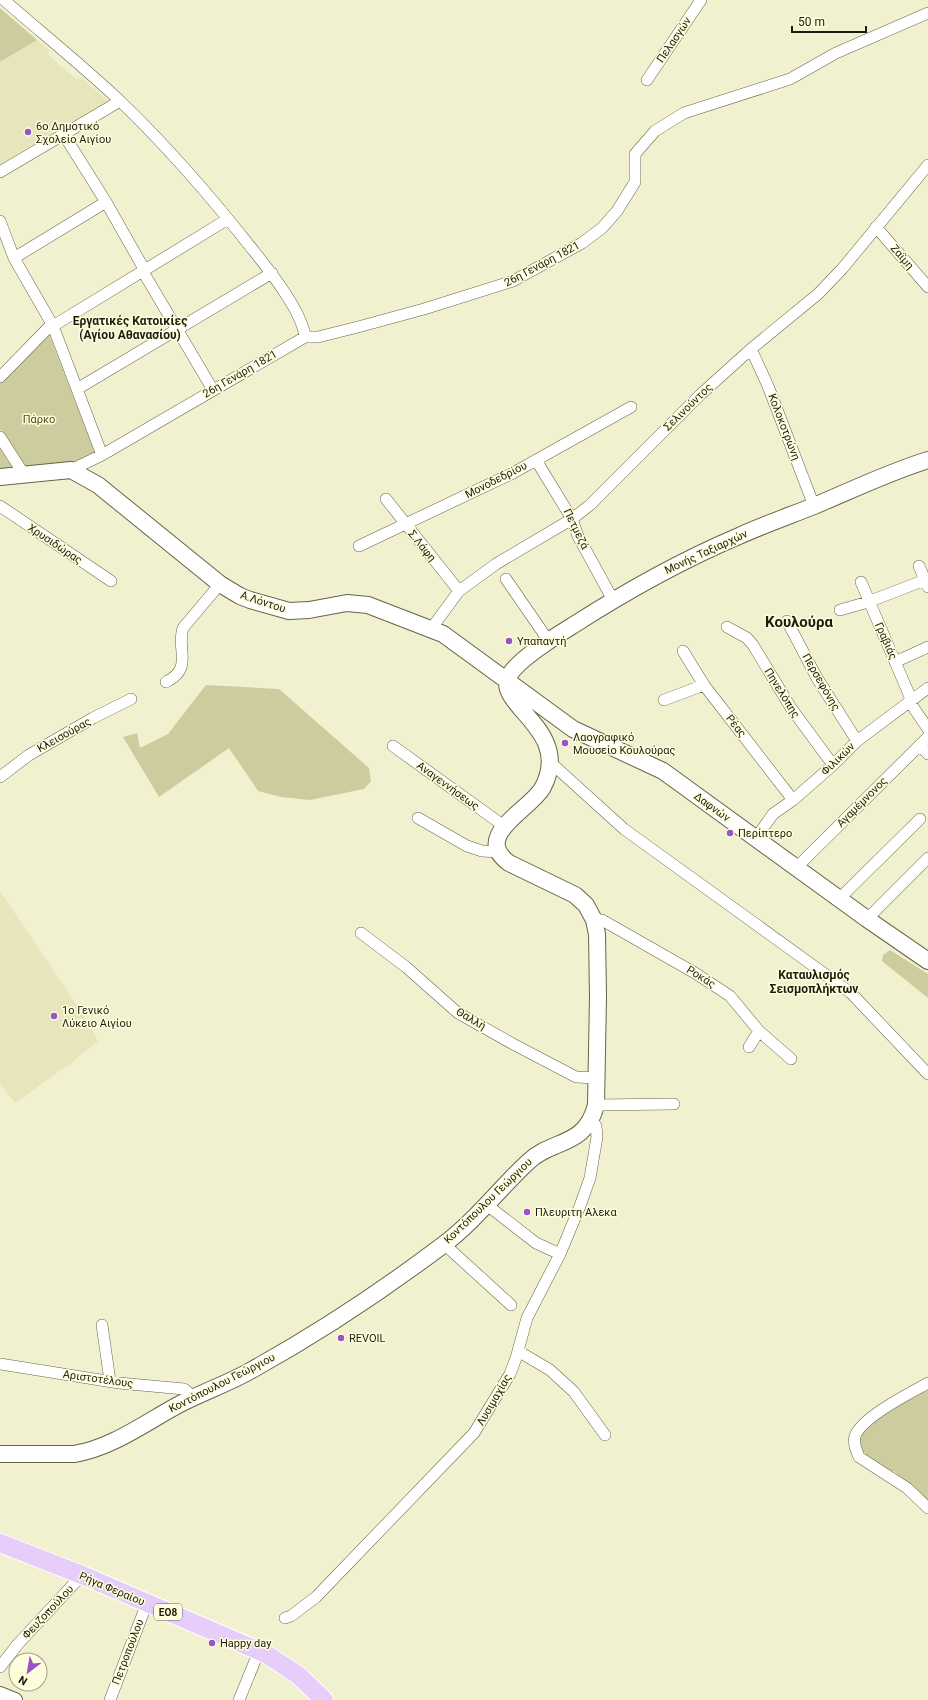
<svg xmlns="http://www.w3.org/2000/svg" width="928" height="1700" viewBox="0 0 928 1700" font-family="Roboto,sans-serif">
	<rect width="100%" height="100%" fill="#f1f0cf"/>
	<!-- built -->
	<path fill="#e7e5bc" d="M 37,40 L 50,51 L 47,54 L 77,80 L 81,77 L 108,101 L 0,165 L 0,62 Z
		M 0,891 L 82,1013 L 98,1041 L 71,1063 L 15,1103 L 0,1083 Z"/>
	<!-- green -->
	<path fill="#cdcc9e" d="M 0,8 L 37,40 L 0,62 Z
		M 49,334 L 95,453 L 72,465 L 27,471 L 0,429 L 0,383 Z
		M 0,447 L 16,470 L 0,471 Z
		M 206,685 L 279,689 L 369,768 L 371,781 L 364,789 L 310,800 L 281,797 L 258,791 L 229,748 L 159,797 L 123,737 L 137,733 L 140,748 L 168,734 Z
		M 890,950 L 928,974 L 928,998 L 882,961 L 883,955 Z
		M 928,1388 L 928,1504 L 894,1471 L 889,1472 L 861,1453 L 859,1436 C 875,1414 904,1402 928,1388 Z"/>
	<g fill="none" stroke-linecap="round" stroke-linejoin="round">
		<!-- minor casing -->
		<g stroke="#666548" stroke-width="12">
			<path id="minor" d="M 4,0 C 43,34 83,66 120,101 C 168,147 212,198 253,250 C 269,270 302,311 305,337
				M 647,80 L 701,0
				M 64,135 L 106,202 L 144,269
				M 0,172 L 120,101
				M 0,221 L 14,258 L 53,326 L 102,455
				M 876,227 L 928,287
				M 14,258 L 106,202
				M 142,270 L 213,390
				M 53,326 L 228,219
				M 751,349 L 768,386 L 814,506
				M 0,377 L 52,324
				M 77,389 L 272,273
				M 0,437 L 25,476
				M 536,460 L 572,519 L 578,536 L 613,600
				M 71,470 L 102,455 L 305,337 L 318,337 L 358,327 L 424,309 L 513,281 L 582,243 L 602,228 L 617,211 L 635,182 L 635,154 L 655,131 L 684,113 L 790,79 L 836,53 L 928,13
				M 386,499 L 459,591
				M 0,506 L 111,581
				M 359,546 L 513,473 L 631,407
				M 919,566 L 928,587
				M 506,579 L 548,640
				M 861,582 L 911,699
				M 840,610 L 868,602 L 925,580
				M 787,621 L 817,678 L 857,741
				M 727,627 L 747,638 L 753,645 L 791,708 L 833,765
				M 431,629 L 459,591 L 496,564 L 572,519 L 590,505 L 701,394 L 751,349 L 818,294 L 842,269 L 928,165
				M 683,651 L 704,685 L 793,800
				M 895,662 L 928,647
				M 166,682 C 194,668 176,650 183,628 L 220,584
				M 664,700 L 704,685
				M 909,701 L 928,729
				M 920,745 L 928,754
				M 393,746 L 504,826
				M 550,762 L 624,829 L 851,993 L 928,1074
				M 0,777 L 29,755 L 93,718 L 131,699
				M 418,818 L 467,846 L 482,851 L 499,852
				M 756,838 L 773,814 L 793,800 L 833,765 L 857,741 L 928,688
				M 796,868 L 928,737
				M 839,899 L 920,819
				M 867,919 L 928,858
				M 594,920 L 602,920 L 695,973 L 730,996 L 759,1031 L 791,1059
				M 361,933 L 406,967 L 458,1013 L 513,1044 L 576,1077 L 596,1078
				M 749,1047 L 759,1031
				M 596,1105 L 674,1104
				M 487,1205 L 536,1243 L 560,1254
				M 444,1244 L 511,1305
				M 102,1325 L 110,1381
				M 518,1351 L 550,1370 L 574,1392 L 605,1435
				M 0,1364 L 119,1383 L 184,1389 L 194,1397
				M 928,1383 C 910,1393 862,1417 855,1436 C 853,1443 856,1450 859,1457 L 907,1488 L 928,1508
				M 285,1618 L 291,1616 L 316,1597 L 474,1433 L 510,1374 L 516,1358 L 527,1318 L 560,1254 L 580,1206 L 590,1178 L 597,1137 L 596,1126 L 591,1119
				M 0,1667 L 18,1644 L 82,1575
				M 110,1700 L 147,1603
				M 239,1700 L 259,1651"/>
		</g>
		<!-- tertiary casing -->
		<g stroke="#666548" stroke-width="16">
			<path id="tertiary" d="M 0,1694 L 15,1700"/>
		</g>
		<!-- secondary casing -->
		<g stroke="#666548" stroke-width="18">
			<path id="secondary" d="M 0,477 L 71,470 L 98,485 L 220,584 L 240,596 L 250,600 L 289,611 L 309,610 L 347,603 L 368,605 L 443,634 L 573,729 L 663,771 L 867,919 L 928,961
				M 0,1454 L 74,1454 C 112,1448 146,1422 180,1404 C 203,1392 227,1384 250,1371 C 317,1334 382,1291 443,1245 C 475,1221 499,1189 528,1162 C 553,1138 585,1148 596,1105 L 598,997 L 597,934 L 594,920 L 586,905 L 575,895 L 509,863 C 471,835 532,809 543,787 C 573,730 494,705 509,676 C 516,661 557,635 572,626 C 625,592 680,561 739,536 C 763,525 789,516 814,506 C 852,490 889,472 928,460"/>
		</g>
		<!-- primary casing -->
		<g stroke="#fff" stroke-width="20">
			<path id="primary" d="M 0,1543 L 82,1575 L 266,1654 L 298,1675 L 324,1700"/>
		</g>
		<!-- minor -->
		<use href="#minor" stroke="#fff" stroke-width="11"/>
		<!-- tertiary -->
		<use href="#tertiary" stroke="#fff" stroke-width="14"/>
		<!-- secondary -->
		<use href="#secondary" stroke="#fff" stroke-width="16"/>
		<!-- primary -->
		<use href="#primary" stroke="#e6cdfa" stroke-width="18"/>
	</g>
	<!-- markers -->
	<g fill="#9953c7" stroke="#fffedc" stroke-width="1.5">
		<circle cx="28" cy="132" r="4"/>
		<circle cx="509" cy="641" r="4"/>
		<circle cx="565" cy="743" r="4"/>
		<circle cx="730" cy="833" r="4"/>
		<circle cx="54" cy="1016" r="4"/>
		<circle cx="527" cy="1212" r="4"/>
		<circle cx="341" cy="1338" r="4"/>
		<circle cx="212" cy="1643" r="4"/>
	</g>
	<g text-anchor="middle" dominant-baseline="central" stroke-width="3" stroke-linejoin="round" paint-order="stroke">
		<!-- shield labels -->
		<rect fill="#fffedc" stroke="#61604d" stroke-width="1" x="154" y="1604" width="28" height="16" rx="3"/>
		<g font-size="10" font-weight="bold" fill="#1d1c10">
			<text x="168" y="1612">ΕΟ8</text>
		</g>
		<!-- street labels -->
		<g font-size="11" fill="#1d1c10" stroke="#fffedc">
			<text transform="translate(674 40) rotate(-56)">Πελασγών</text>
			<text transform="translate(902 257) rotate(49)">Ζαΐμη</text>
			<text transform="translate(542 264) rotate(-28)">26η Γενάρη 1821</text>
			<text transform="translate(240 374) rotate(-30)">26η Γενάρη 1821</text>
			<text transform="translate(688 407) rotate(-44)">Σελινούντος</text>
			<text transform="translate(784 427) rotate(69)">Κολοκοτρώνη</text>
			<text transform="translate(496 480) rotate(-27)">Μονοδεδρίου</text>
			<text transform="translate(576 529) rotate(64)">Πετμεζά</text>
			<text transform="translate(55 544) rotate(34)">Χρυσιδώρας</text>
			<text transform="translate(422 546) rotate(51)">Σ.Λάφη</text>
			<text transform="translate(706 552) rotate(-25)">Μονής Ταξιαρχών</text>
			<text transform="translate(263 602) rotate(18)">Α.Λόντου</text>
			<text transform="translate(886 641) rotate(66)">Γραβιάς</text>
			<text transform="translate(821 682) rotate(60)">Περσεφόνης</text>
			<text transform="translate(782 693) rotate(58)">Πηνελόπης</text>
			<text transform="translate(736 726) rotate(52)">Ρέας</text>
			<text transform="translate(64 735) rotate(-29)">Κλεισούρας</text>
			<text transform="translate(838 759) rotate(-44)">Φιλικών</text>
			<text transform="translate(448 786) rotate(36)">Αναγεννήσεως</text>
			<text transform="translate(862 802) rotate(-45)">Αγαμέμνονος</text>
			<text transform="translate(712 807) rotate(36)">Δαφνών</text>
			<text transform="translate(701 977) rotate(32)">Ροκάς</text>
			<text transform="translate(471 1019) rotate(31)">Θαλλή</text>
			<text transform="translate(488 1201) rotate(-44)">Κοντόπουλου Γεώργιου</text>
			<text transform="translate(98 1379) rotate(8)">Αριστοτέλους</text>
			<text transform="translate(222 1383) rotate(-27)">Κοντόπουλου Γεώργιου</text>
			<text transform="translate(494 1400) rotate(-60)">Λυσιμαχίας</text>
			<text transform="translate(112 1589) rotate(23)">Ρήγα Φεραίου</text>
			<text transform="translate(48 1612) rotate(-47)">Φευζοπούλου</text>
			<text transform="translate(128 1652) rotate(-69)">Πετροπούλου</text>
		</g>
		<!-- poi labels -->
		<g font-size="11" fill="#1d1c10" stroke="#fffedc" text-anchor="start">
			<text x="36" y="126">6ο Δημοτικό<tspan x="36" dy="13">Σχολείο Αιγίου</tspan></text>
			<text x="517" y="641">Υπαπαντή</text>
			<text x="573" y="737">Λαογραφικό<tspan x="573" dy="13">Μουσείο Κουλούρας</tspan></text>
			<text x="738" y="833">Περίπτερο</text>
			<text x="62" y="1010">1o Γενικό<tspan x="62" dy="13">Λύκειο Αιγίου</tspan></text>
			<text x="535" y="1212">Πλευριτη Αλεκα</text>
			<text x="349" y="1338">REVOIL</text>
			<text x="220" y="1643">Happy day</text>
		</g>
		<!-- park labels -->
		<g font-size="11" fill="#4f4c14" stroke="#fffedc">
			<text x="39" y="419">Πάρκο</text>
		</g>
		<!-- neighbourhood labels -->
		<g font-size="12" font-weight="bold" fill="#1d1c10" stroke="#fffedc">
			<text x="130" y="321">Εργατικές Κατοικίες<tspan x="130" dy="14">(Αγίου Αθανασίου)</tspan></text>
			<text x="814" y="975">Καταυλισμός<tspan x="814" dy="14">Σεισμοπλήκτων</tspan></text>
		</g>
		<!-- district labels -->
		<g font-size="15" font-weight="bold" fill="#1d1c10" stroke="#fffedc">
			<text x="799" y="622">Κουλούρα</text>
		</g>
	</g>
	<!-- north arrow -->
	<g transform="translate(28 1672) rotate(211)"><circle r="19" fill="#fffedc" stroke="#a5a48a"/>
	<path d="M0-3L7 15L0 10L-7 15Z" fill="#9953c7"/>
	<text y="-6" font-size="11" font-weight="bold" text-anchor="middle" fill="#1d1c10">N</text>
	</g>
	<!-- scale -->
	<path d="M792 26v6h74v-6" fill="none" stroke="#1d1c10" stroke-width="2"/>
	<text x="798" y="26" font-size="12" fill="#1d1c10" stroke="#fffedc" stroke-width="3" paint-order="stroke">50 m</text>
</svg>
